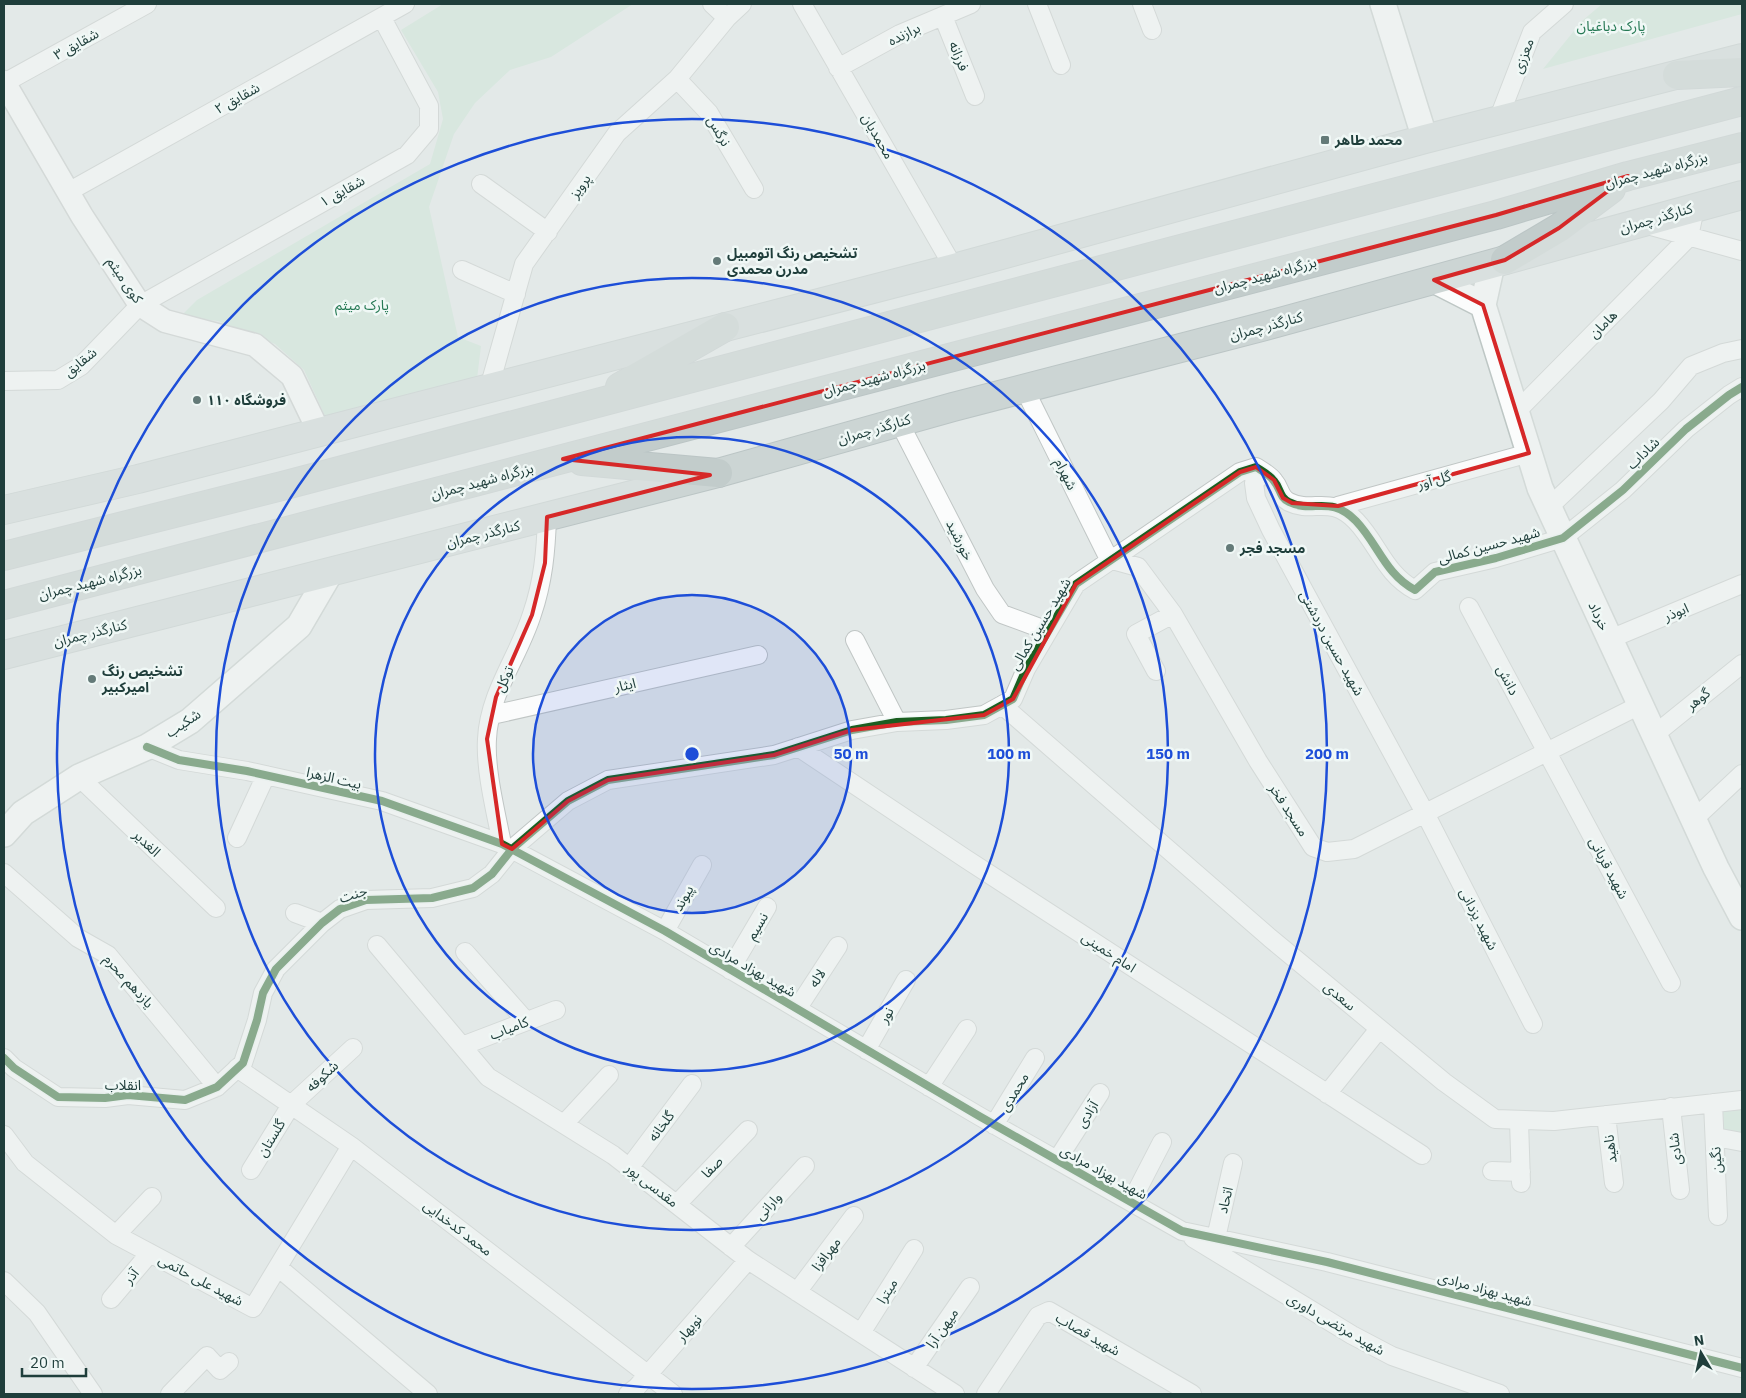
<svg xmlns="http://www.w3.org/2000/svg" width="1746" height="1398" viewBox="0 0 1746 1398" font-family="'IBM Plex Sans','Noto Sans Arabic',sans-serif">
	<rect width="100%" height="100%" fill="#e3e9e8"/>
	<!-- green -->
	<path fill="#cae4d6" d="M 443,4 L 633,4 L 551,57 L 510,70 L 475,103 L 454,134 L 429,207 L 458,337 L 481,346 L 477,379 L 326,418 L 304,370 L 275,344 L 218,321 L 181,316 L 197,300 L 430,164 L 443,119 L 438,92 L 401,30 Z
		M 1602,4 L 1742,4 L 1742,14 L 1543,69 L 1582,21 Z
		M 1742,1107 L 1742,1136 L 1724,1133 L 1723,1109 Z"/>
	<g fill="none" stroke-linecap="round" stroke-linejoin="round">
		<!-- minor casing -->
		<g stroke="#c0c6c5" stroke-width="20">
			<path id="minor" d="M 712,4 L 727,18
				M 802,4 L 954,268
				M 1037,4 L 1061,65
				M 1142,4 L 1152,30
				M 943,16 L 975,96
				M 838,68 L 900,34 L 971,4
				M 677,79 L 709,113 L 754,189
				M 4,83 L 147,4
				M 1498,120 L 1532,32 L 1564,4
				M 481,184 L 548,232
				M 68,192 L 405,4
				M 1644,224 L 1742,251
				M 462,270 L 516,294
				M 4,381 L 58,380 L 81,366 L 140,305 L 407,155 L 429,129 L 429,106 L 382,18
				M 489,388 L 524,264 L 617,133 L 677,79 L 727,18 L 742,4
				M 1024,388 L 1109,559 L 1138,567 L 1173,614 L 1258,761 L 1313,847 L 1327,852 L 1354,849 L 1640,705
				M 1517,411 L 1689,237 L 1695,208
				M 899,422 L 985,589 L 1002,614 L 1048,631
				M 1263,472 L 1254,483 L 1256,498 L 1271,530 L 1425,813 L 1533,1024
				M 1338,506 L 1529,453
				M 1549,507 L 1661,401 L 1691,366 L 1723,353 L 1742,349
				M 1469,607 L 1671,983
				M 1610,639 L 1742,584
				M 855,640 L 897,722
				M 1156,671 L 1136,634 L 1173,614
				M 1002,705 L 1270,938 L 1444,1082 L 1495,1119 L 1554,1121 L 1742,1100
				M 492,715 L 758,655
				M 1654,735 L 1742,664
				M 147,747 L 179,760 L 247,771 L 382,801 L 502,844 L 665,931 L 979,1116 L 1182,1231 L 1327,1262 L 1742,1368
				M 798,747 L 966,859 L 1422,1155
				M 79,777 L 216,908
				M 1693,820 L 1742,774
				M 237,838 L 266,775
				M 502,844 C 496,813 485,770 487,739 C 489,693 519,656 532,614 C 543,582 546,551 547,517
				M 4,873 L 78,938 L 108,955 L 217,1087
				M 295,913 L 322,923
				M 665,931 L 702,865
				M 377,945 L 488,1077 L 613,1155 L 748,1260 L 955,1394
				M 465,952 L 526,1021
				M 730,970 L 767,907
				M 797,1009 L 838,946
				M 462,1046 L 556,1010
				M 866,1050 L 906,980
				M 4,1058 L 14,1068 L 58,1097 L 105,1098 L 128,1095 L 185,1100 L 217,1087 L 243,1063 L 257,1020 L 263,993 L 276,969 L 322,923 L 340,909 L 366,900 L 432,898 L 473,888 L 492,874 L 512,849 L 568,801 L 608,780 L 774,755 L 852,730 L 897,722 L 946,720 L 984,715 L 1013,699 L 1026,669 L 1076,584 L 1240,472 L 1256,467 C 1262,471 1270,475 1274,481 C 1281,489 1279,497 1289,502 C 1313,514 1330,494 1356,521 C 1378,544 1385,574 1415,590 L 1435,572 L 1496,558 L 1563,538 L 1623,490 L 1686,429 L 1729,395 L 1742,387
				M 237,1068 L 351,1146 L 673,1394
				M 929,1087 L 967,1029
				M 1327,1094 L 1379,1029
				M 1713,1103 L 1718,1216
				M 1671,1107 L 1680,1190
				M 1606,1115 L 1614,1183
				M 1519,1121 L 1521,1183
				M 564,1124 L 609,1075
				M 994,1125 L 1035,1058
				M 4,1135 L 25,1163 L 116,1235 L 253,1308 L 351,1146
				M 1715,1137 L 1742,1142
				M 1057,1160 L 1100,1093
				M 629,1168 L 692,1084
				M 251,1170 L 291,1105 L 353,1048
				M 1492,1171 L 1521,1172
				M 1131,1202 L 1162,1142
				M 677,1204 L 748,1130
				M 116,1235 L 152,1197
				M 1193,1238 L 1352,1335 L 1392,1356 L 1500,1394
				M 1216,1238 L 1233,1163
				M 731,1247 L 805,1166
				M 279,1268 L 428,1394
				M 4,1281 L 37,1313 L 93,1394
				M 797,1292 L 854,1216
				M 111,1299 L 150,1253
				M 861,1333 L 914,1249
				M 914,1368 L 970,1287
				M 170,1394 L 207,1356 L 220,1370 L 229,1362
				M 628,1394 L 637,1387 L 748,1260
				M 986,1394 L 1038,1316 L 1049,1311 L 1192,1394"/>
		</g>
		<!-- tertiary casing -->
		<g stroke="#c0c6c5" stroke-width="25">
			<path id="tertiary" d="M 4,82 L 82,216 L 140,305 L 165,321 L 255,345 L 292,376 L 319,432"/>
		</g>
		<!-- secondary casing -->
		<g stroke="#bec7c5" stroke-width="28">
			<path id="secondary" d="M 1383,4 L 1425,139
				M 1492,264 L 1483,305 L 1540,488 L 1716,868 L 1742,917
				M 1434,280 L 1483,305
				M 4,834 L 23,813 L 79,777 L 147,747 L 190,721 L 299,626 L 330,573"/>
		</g>
		<!-- primary casing -->
		<g stroke="#bbc5c5" stroke-width="30">
			<path id="primary" d="M 4,510 L 138,479 L 954,268 L 1425,139 L 1742,58
				M 4,655 L 718,473 L 953,407 L 1269,325 L 1742,195"/>
		</g>
		<!-- trunk casing -->
		<g stroke="#bbc5c5" stroke-width="30">
			<path id="trunk" d="M 1677,75 L 1742,72
				M 1505,260 L 1559,228 L 1611,189
				M 620,387 L 725,327
				M 582,461 L 718,473
				M 4,556 L 282,486 L 1742,101
				M 4,605 L 1496,215 L 1628,176 L 1742,147"/>
		</g>
		<!-- minor -->
		<use href="#minor" stroke="#fbfcfc" stroke-width="18"/>
		<!-- tertiary -->
		<use href="#tertiary" stroke="#fbfcfc" stroke-width="22"/>
		<!-- secondary -->
		<use href="#secondary" stroke="#fbfcfc" stroke-width="25"/>
		<!-- primary -->
		<use href="#primary" stroke="#ccd5d4" stroke-width="28"/>
		<!-- trunk -->
		<use href="#trunk" stroke="#c2cccb" stroke-width="28"/>
		<!-- cycleway casing -->
		<g stroke="#f0f8f6" stroke-width="11">
			<path id="cycleway" d="M 147,747 L 179,760 L 247,771 L 382,801 L 502,844 L 665,931 L 979,1116 L 1182,1231 L 1327,1262 L 1742,1368
				M 4,1058 L 14,1068 L 58,1097 L 105,1098 L 128,1095 L 185,1100 L 217,1087 L 243,1063 L 257,1020 L 263,993 L 276,969 L 322,923 L 340,909 L 366,900 L 432,898 L 473,888 L 492,874 L 512,849 L 568,801 L 608,780 L 774,755 L 852,730 L 897,722 L 946,720 L 984,715 L 1013,699 L 1026,669 L 1076,584 L 1240,472 L 1256,467 C 1262,471 1270,475 1274,481 C 1281,489 1279,497 1289,502 C 1313,514 1330,494 1356,521 C 1378,544 1385,574 1415,590 L 1435,572 L 1496,558 L 1563,538 L 1623,490 L 1686,429 L 1729,395 L 1742,387"/>
		</g>
		<!-- cycleway -->
		<use href="#cycleway" stroke="#1b5e20" stroke-width="8"/>
	</g>
	<!-- marked area -->
	<path d="M0 0H1746V1398H0ZM 1628,176 L 1559,228 L 1505,260 L 1434,280 L 1483,305 L 1529,453 L 1338,506 L 1292,503 L 1283,498 L 1274,480 L 1256,467 L 1240,472 L 1076,584 L 1013,699 L 984,715 L 852,730 L 774,755 L 608,780 L 568,801 L 512,849 L 502,844 L 487,739 L 496,697 L 532,615 L 545,563 L 547,517 L 710,475 L 563,459 L 1496,215 Z" fill="#e3e9e8" fill-opacity=".55" fill-rule="evenodd"/>
	<path fill="none" stroke="#d62828" stroke-width="4" stroke-linejoin="round" d="M 1628,176 L 1559,228 L 1505,260 L 1434,280 L 1483,305 L 1529,453 L 1338,506 L 1292,503 L 1283,498 L 1274,480 L 1256,467 L 1240,472 L 1076,584 L 1013,699 L 984,715 L 852,730 L 774,755 L 608,780 L 568,801 L 512,849 L 502,844 L 487,739 L 496,697 L 532,615 L 545,563 L 547,517 L 710,475 L 563,459 L 1496,215 Z"/>
	<!-- distance rings -->
	<circle cx="692" cy="754" r="159" fill="#1d4ed8" fill-opacity=".12"/>
	<g fill="none" stroke="#1d4ed8" stroke-width="2.5">
		<circle cx="692" cy="754" r="159"/>
		<circle cx="692" cy="754" r="317"/>
		<circle cx="692" cy="754" r="476"/>
		<circle cx="692" cy="754" r="635"/>
	</g>
	<!-- markers -->
	<g fill="#647a78" stroke="#f0f8f6" stroke-width="2">
		<rect x="1320" y="135" width="10" height="10" rx="2.5"/>
		<circle cx="717" cy="261" r="5"/>
		<circle cx="197" cy="400" r="5"/>
		<circle cx="1230" cy="548" r="5"/>
		<circle cx="92" cy="679" r="5"/>
	</g>
	<g text-anchor="middle" dominant-baseline="central" stroke-width="5" stroke-linejoin="round" paint-order="stroke">
		<!-- park labels -->
		<g font-size="14" fill="#257954" stroke="#f0f8f6">
			<text x="1611" y="26">پارک دباغیان</text>
			<text x="362" y="305">پارک میثم</text>
		</g>
		<!-- street labels -->
		<g font-size="14" fill="#1f3e3b" stroke="#f0f8f6">
			<text transform="translate(904 34) rotate(-26)">برازنده</text>
			<text transform="translate(76 44) rotate(-29)">شقایق ۳</text>
			<text transform="translate(959 56) rotate(68)">فرزانه</text>
			<text transform="translate(1523 56) rotate(-69)">معززی</text>
			<text transform="translate(237 98) rotate(-29)">شقایق ۲</text>
			<text transform="translate(719 131) rotate(59)">نرگس</text>
			<text transform="translate(878 136) rotate(60)">محمدیان</text>
			<text transform="translate(1656 170) rotate(-15)">بزرگراه شهید چمران</text>
			<text transform="translate(580 186) rotate(-55)">پرویز</text>
			<text transform="translate(342 191) rotate(-29)">شقایق ۱</text>
			<text transform="translate(1656 218) rotate(-16)">کنارگذر چمران</text>
			<text transform="translate(1265 275) rotate(-15)">بزرگراه شهید چمران</text>
			<text transform="translate(125 280) rotate(56)">کوی میثم</text>
			<text transform="translate(1603 324) rotate(-45)">هامان</text>
			<text transform="translate(1266 326) rotate(-15)">کنارگذر چمران</text>
			<text transform="translate(80 362) rotate(-39)">شقایق</text>
			<text transform="translate(874 378) rotate(-15)">بزرگراه شهید چمران</text>
			<text transform="translate(874 429) rotate(-16)">کنارگذر چمران</text>
			<text transform="translate(1643 453) rotate(-44)">شاداب</text>
			<text transform="translate(1066 474) rotate(64)">شهرام</text>
			<text transform="translate(1434 480) rotate(-16)">گل آور</text>
			<text transform="translate(482 481) rotate(-15)">بزرگراه شهید چمران</text>
			<text transform="translate(483 534) rotate(-14)">کنارگذر چمران</text>
			<text transform="translate(960 540) rotate(63)">خورشید</text>
			<text transform="translate(1489 545) rotate(-15)">شهید حسین کمالی</text>
			<text transform="translate(90 582) rotate(-14)">بزرگراه شهید چمران</text>
			<text transform="translate(1676 612) rotate(-23)">ابوذر</text>
			<text transform="translate(1599 616) rotate(65)">خرداد</text>
			<text transform="translate(1040 624) rotate(-59)">شهید حسین کمالی</text>
			<text transform="translate(90 633) rotate(-14)">کنارگذر چمران</text>
			<text transform="translate(1332 643) rotate(61)">شهید حسین دردشتی</text>
			<text transform="translate(504 679) rotate(-66)">توکل</text>
			<text transform="translate(1508 680) rotate(62)">دانش</text>
			<text transform="translate(625 685) rotate(-13)">ایثار</text>
			<text transform="translate(1698 699) rotate(-39)">گوهر</text>
			<text transform="translate(183 723) rotate(-34)">شکیب</text>
			<text transform="translate(334 778) rotate(13)">بیت الزهرا</text>
			<text transform="translate(1289 810) rotate(57)">مسجد فخر</text>
			<text transform="translate(147 843) rotate(44)">الغدیر</text>
			<text transform="translate(1609 868) rotate(62)">شهید قربانی</text>
			<text transform="translate(353 894) rotate(-17)">جنت</text>
			<text transform="translate(683 898) rotate(-61)">پیوند</text>
			<text transform="translate(1479 919) rotate(63)">شهید یزدانی</text>
			<text transform="translate(757 926) rotate(-59)">نسیم</text>
			<text transform="translate(1109 952) rotate(33)">امام خمینی</text>
			<text transform="translate(753 969) rotate(30)">شهید بهزاد مرادی</text>
			<text transform="translate(817 978) rotate(-57)">لاله</text>
			<text transform="translate(129 981) rotate(48)">یازدهم محرم</text>
			<text transform="translate(1340 996) rotate(40)">سعدی</text>
			<text transform="translate(886 1015) rotate(-60)">نور</text>
			<text transform="translate(509 1028) rotate(-21)">کامیاب</text>
			<text transform="translate(322 1076) rotate(-43)">شکوفه</text>
			<text x="123" y="1085">انقلاب</text>
			<text transform="translate(1014 1092) rotate(-59)">محمدی</text>
			<text transform="translate(1087 1114) rotate(-58)">آزادی</text>
			<text transform="translate(661 1126) rotate(-53)">گلخانه</text>
			<text transform="translate(271 1138) rotate(-59)">گلستان</text>
			<text transform="translate(1610 1149) rotate(-97)">ناهید</text>
			<text transform="translate(1675 1149) rotate(-97)">شادی</text>
			<text transform="translate(1716 1160) rotate(-93)">نگین</text>
			<text transform="translate(712 1167) rotate(-46)">صفا</text>
			<text transform="translate(1104 1172) rotate(29)">شهید بهزاد مرادی</text>
			<text transform="translate(652 1185) rotate(38)">مقدسی پور</text>
			<text transform="translate(1225 1200) rotate(-77)">اتحاد</text>
			<text transform="translate(768 1206) rotate(-48)">وارانی</text>
			<text transform="translate(458 1228) rotate(37)">محمد کدخدایی</text>
			<text transform="translate(826 1254) rotate(-53)">مهرافزا</text>
			<text transform="translate(131 1276) rotate(-50)">آذر</text>
			<text transform="translate(201 1280) rotate(28)">شهید علی حاتمی</text>
			<text transform="translate(1485 1289) rotate(15)">شهید بهزاد مرادی</text>
			<text transform="translate(887 1291) rotate(-58)">میترا</text>
			<text transform="translate(1336 1324) rotate(30)">شهید مرتضی داوری</text>
			<text transform="translate(689 1328) rotate(-49)">نوبهار</text>
			<text transform="translate(942 1328) rotate(-55)">میهن آرا</text>
			<text transform="translate(1088 1334) rotate(30)">شهید قصاب</text>
		</g>
		<!-- poi labels -->
		<g font-size="14" font-weight="bold" fill="#1f3e3b" stroke="#f0f8f6" text-anchor="start">
			<text x="1335" y="140">محمد طاهر</text>
			<text x="727" y="253">تشخیص رنگ اتومبیل<tspan x="727" dy="16">مدرن محمدی</tspan></text>
			<text x="207" y="400">فروشگاه ۱۱۰</text>
			<text x="1240" y="548">مسجد فجر</text>
			<text x="102" y="671">تشخیص رنگ<tspan x="102" dy="16">امیرکبیر</tspan></text>
		</g>
	</g>
	<circle cx="692" cy="754" r="8" fill="#1d4ed8" stroke="#f0f8f6" stroke-width="2.5"/>
	<g font-size="15" text-anchor="middle" font-weight="bold" fill="#1d4ed8" stroke="#f0f8f6" stroke-width="5" stroke-linejoin="round" paint-order="stroke">
		<text x="851" y="759">50 m</text>
		<text x="1009" y="759">100 m</text>
		<text x="1168" y="759">150 m</text>
		<text x="1327" y="759">200 m</text>
	</g>
	<!-- border -->
	<rect width="1746" height="1398" fill="none" stroke="#1f3e3b" stroke-width="10"/>
	<!-- north arrow -->
	<g transform="translate(1701 1353) rotate(351)" stroke="#f0f8f6" stroke-width="4" paint-order="stroke">
	<path d="M0-4L9 19L0 12L-9 19Z" fill="#1f3e3b"/>
	<text y="-8" font-size="14" font-weight="bold" text-anchor="middle" fill="#1f3e3b">N</text>
	</g>
	<!-- scale -->
	<path d="M22 1368v8h64v-8" fill="none" stroke="#1f3e3b" stroke-width="2.5"/>
	<text x="30" y="1368" font-size="15" fill="#1f3e3b" stroke="#f0f8f6" stroke-width="4" paint-order="stroke">20 m</text>
</svg>
